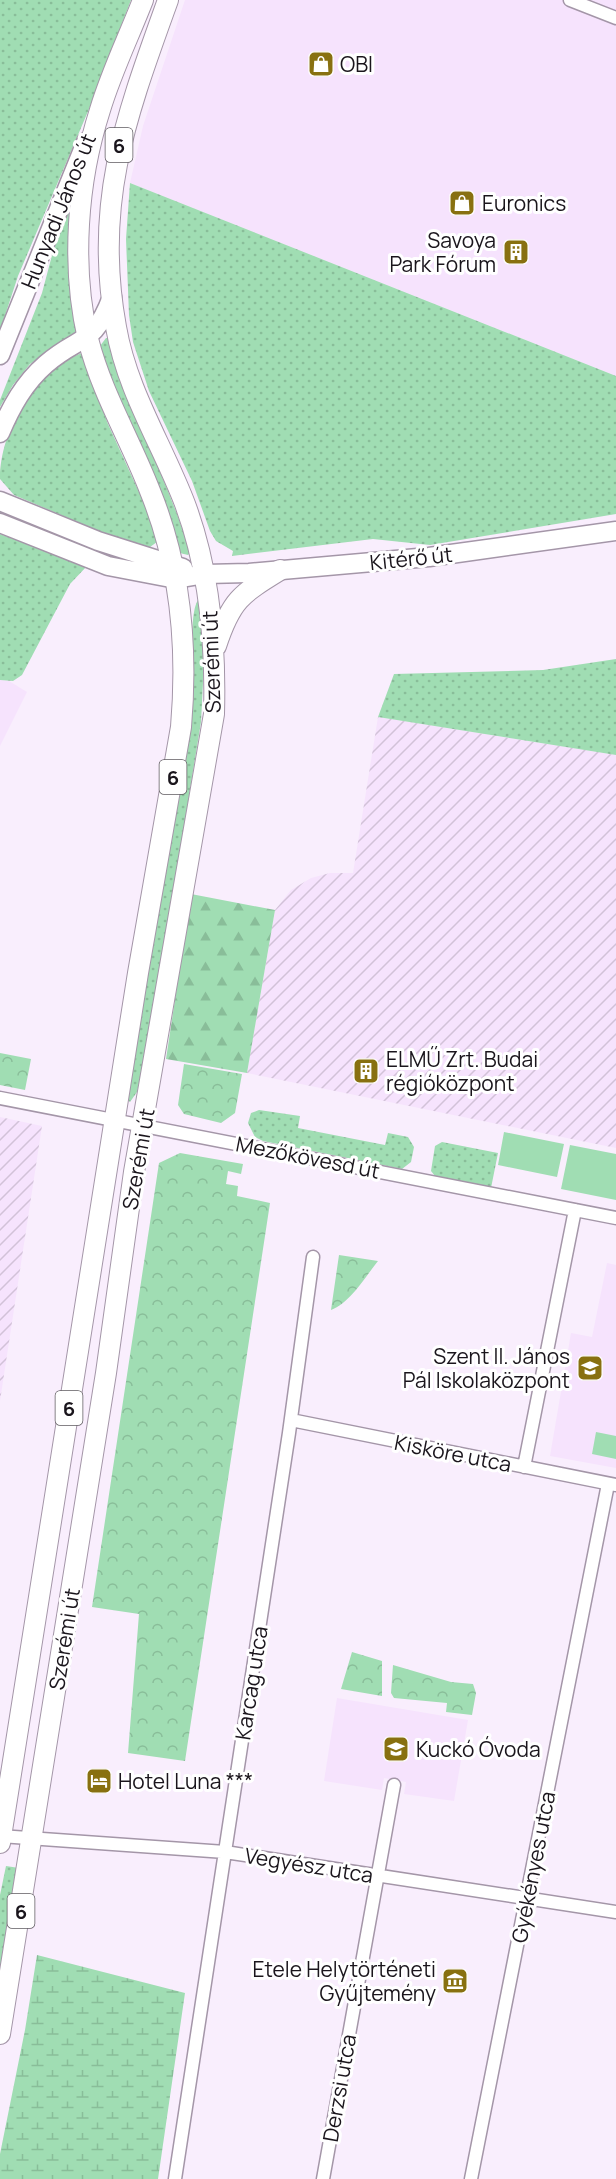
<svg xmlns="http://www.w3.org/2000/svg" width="616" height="2179" viewBox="0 0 616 2179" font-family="Manrope,sans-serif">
	<defs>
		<pattern id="industrial-furrows" width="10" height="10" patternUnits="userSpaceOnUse" patternTransform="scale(1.5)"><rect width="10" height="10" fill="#f6e3fd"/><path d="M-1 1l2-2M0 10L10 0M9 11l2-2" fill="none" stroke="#d2c2d8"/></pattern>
		<pattern id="grass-dots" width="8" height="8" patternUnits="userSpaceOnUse" patternTransform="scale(1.5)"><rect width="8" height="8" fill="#a0ddb3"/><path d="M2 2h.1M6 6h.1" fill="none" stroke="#89bd99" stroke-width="1.8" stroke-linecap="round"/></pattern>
		<pattern id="forest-firs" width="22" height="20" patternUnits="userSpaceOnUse" patternTransform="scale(1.5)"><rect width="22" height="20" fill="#a0ddb3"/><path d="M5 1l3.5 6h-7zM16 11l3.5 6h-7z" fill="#89bd99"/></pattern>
		<pattern id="wetland-marsh" width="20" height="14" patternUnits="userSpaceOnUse" patternTransform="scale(1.5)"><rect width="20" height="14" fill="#a0ddb3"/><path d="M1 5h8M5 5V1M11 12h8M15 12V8" fill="none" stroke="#89bd99"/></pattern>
		<pattern id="park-crowns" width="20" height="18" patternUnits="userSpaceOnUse" patternTransform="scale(1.5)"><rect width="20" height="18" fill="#a0ddb3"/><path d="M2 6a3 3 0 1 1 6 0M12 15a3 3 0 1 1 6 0" fill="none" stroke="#89bd99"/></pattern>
	</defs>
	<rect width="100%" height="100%" fill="#f9eefd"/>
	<!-- built -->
	<path fill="#f6e3fd" d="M 185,0 L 616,0 L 616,376 L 130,183 L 143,126 Z
		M 0,680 L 9,681 L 27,692 L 0,746 Z
		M 607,1263 L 616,1265 L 616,1468 L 550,1456 L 571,1333 L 592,1337 Z
		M 337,1698 L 468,1720 L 454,1801 L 404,1794 L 406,1782 L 384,1778 L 382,1790 L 324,1781 Z"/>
	<!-- industrial -->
	<path fill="url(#industrial-furrows)" d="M 378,717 L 616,755 L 616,1148 L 247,1073 L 275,910 L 291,890 L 311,878 L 330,873 L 353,873 Z
		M 0,1117 L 42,1126 L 0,1401 Z"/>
	<!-- grass -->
	<path fill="url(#grass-dots)" d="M 0,0 L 131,0 L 92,102 L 18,276 L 0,331 Z
		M 130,183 L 616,376 L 616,514 L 430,545 L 373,539 L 232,556 L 233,551 L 216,541 L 210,531 L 192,481 L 149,391 L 133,342 L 129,315 L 126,239 Z
		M 70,205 L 77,331 L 30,364 L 13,385 L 0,407 L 0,400 L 42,293 L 55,244 Z
		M 106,338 L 109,338 C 130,414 168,478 190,553 L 188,555 L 180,553 C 161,480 120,417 100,346 Z
		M 82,353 L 108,424 L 150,516 L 157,542 L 150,547 L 122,541 L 14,495 L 0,479 C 0,431 34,370 82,353 Z
		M 0,510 L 106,553 L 144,564 L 118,562 L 0,515 Z
		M 0,534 L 87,566 L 70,584 L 22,675 L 13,681 L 0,680 Z
		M 199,599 L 204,663 L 201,722 L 152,1024 L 137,1092 L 130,1102 L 128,1100 L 151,943 L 192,708 C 195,685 187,611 199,599 Z
		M 616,659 L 616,755 L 378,717 L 394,674 L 543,670 Z
		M 259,1110 L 300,1116 L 298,1128 L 385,1145 L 388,1133 L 408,1137 L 414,1147 L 411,1162 L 402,1169 L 263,1141 L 255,1137 L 248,1123 L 251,1113 Z
		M 442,1142 L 498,1153 L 491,1188 L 435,1176 L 431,1171 L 435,1146 Z
		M 6,1866 L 19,1868 L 0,1987 L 0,1895 Z"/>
	<!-- forest -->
	<path fill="url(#forest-firs)" d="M 191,894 L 275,910 L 247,1073 L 166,1059 Z"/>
	<!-- wetland -->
	<path fill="url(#wetland-marsh)" d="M 37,1955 L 185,1993 L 158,2179 L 0,2179 L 0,2154 L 25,2030 Z"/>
	<!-- park -->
	<path fill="url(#park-crowns)" d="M 0,1053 L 31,1059 L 25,1090 L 0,1085 Z
		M 184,1064 L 242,1074 L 235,1113 L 221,1123 L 184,1114 L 178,1105 Z
		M 180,1153 L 243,1164 L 241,1174 L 228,1171 L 226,1184 L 238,1186 L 237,1196 L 270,1203 L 185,1761 L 128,1753 L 139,1614 L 92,1607 L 159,1163 Z
		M 339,1255 L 378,1261 C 366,1276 350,1303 331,1310 Z
		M 352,1652 L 382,1661 L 382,1696 L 341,1689 Z
		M 393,1665 L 451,1682 L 473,1684 L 476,1693 L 472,1715 L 446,1712 L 447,1703 L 394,1698 L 391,1693 Z"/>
	<!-- garden -->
	<path fill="#a0ddb3" d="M 504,1132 L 564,1144 L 557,1177 L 498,1165 Z
		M 570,1145 L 616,1154 L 616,1200 L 561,1189 Z
		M 596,1432 L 616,1436 L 616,1459 L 592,1454 Z"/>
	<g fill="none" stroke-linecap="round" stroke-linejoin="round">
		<!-- minor casing -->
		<g stroke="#a496a8" stroke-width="15">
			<path id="minor" d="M 570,0 L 616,18
				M 0,1098 L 616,1218
				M 291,1420 L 616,1485
				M 524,1467 L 575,1210
				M 0,1836 L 225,1852 L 616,1912
				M 175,2179 L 289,1433 L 313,1257
				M 323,2179 L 394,1785
				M 471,2179 L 608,1484"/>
		</g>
		<!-- secondary casing -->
		<g stroke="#a496a8" stroke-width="21">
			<path id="secondary" d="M 0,355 L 86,142
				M 0,433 C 11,407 24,383 46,364 C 81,334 93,347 112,297
				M 0,501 L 98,541 L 183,568
				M 0,523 L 108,566 L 176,579 L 205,574 L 249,573 L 429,557 L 616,531"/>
		</g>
		<!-- primary casing -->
		<g stroke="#a496a8" stroke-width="22">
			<path id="primary" d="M 216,646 C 231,600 241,594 280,570
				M 0,1843 L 138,973 L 181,727 C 188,646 181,567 150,491 C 130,439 102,394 88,339 C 71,266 77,182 100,110 C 111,73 129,36 143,0
				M 0,2034 L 106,1373 L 134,1172 L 214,714 C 216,643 210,571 185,504 C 162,444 127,391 116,327 C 93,202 127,114 168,0"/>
		</g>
		<!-- minor -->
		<use href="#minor" stroke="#fff" stroke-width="12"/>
		<!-- secondary -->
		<use href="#secondary" stroke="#fff" stroke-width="18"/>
		<!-- primary -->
		<use href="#primary" stroke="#fff" stroke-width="20"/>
	</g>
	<!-- icons -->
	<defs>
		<g id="shop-square" transform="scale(1.35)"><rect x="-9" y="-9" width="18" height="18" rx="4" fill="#887010" stroke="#fff"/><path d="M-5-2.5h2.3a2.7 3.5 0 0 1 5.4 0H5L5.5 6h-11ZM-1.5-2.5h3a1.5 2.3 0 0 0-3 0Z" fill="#fff"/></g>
		<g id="building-square" transform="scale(1.35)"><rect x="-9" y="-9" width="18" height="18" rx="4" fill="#887010" stroke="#fff"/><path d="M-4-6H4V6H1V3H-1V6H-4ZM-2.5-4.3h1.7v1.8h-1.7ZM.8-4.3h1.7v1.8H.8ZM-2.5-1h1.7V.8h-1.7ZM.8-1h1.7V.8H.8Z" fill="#fff"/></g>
		<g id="school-square" transform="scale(1.35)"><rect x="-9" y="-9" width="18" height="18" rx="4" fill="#887010" stroke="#fff"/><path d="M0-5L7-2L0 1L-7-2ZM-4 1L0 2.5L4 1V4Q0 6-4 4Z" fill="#fff"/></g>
		<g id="hotel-square" transform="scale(1.35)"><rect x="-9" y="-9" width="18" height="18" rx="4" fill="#887010" stroke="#fff"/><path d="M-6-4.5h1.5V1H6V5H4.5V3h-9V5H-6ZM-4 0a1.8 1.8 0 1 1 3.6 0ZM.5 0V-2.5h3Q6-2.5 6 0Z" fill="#fff"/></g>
		<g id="museum-square" transform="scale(1.35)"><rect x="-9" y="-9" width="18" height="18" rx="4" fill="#887010" stroke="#fff"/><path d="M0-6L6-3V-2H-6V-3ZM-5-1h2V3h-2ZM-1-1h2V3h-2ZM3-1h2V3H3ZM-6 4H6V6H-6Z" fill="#fff"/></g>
	</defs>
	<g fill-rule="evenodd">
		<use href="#shop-square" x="321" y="64"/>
		<use href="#shop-square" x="462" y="203"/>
		<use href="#building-square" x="516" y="252"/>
		<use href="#building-square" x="366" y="1071"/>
		<use href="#school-square" x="590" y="1368"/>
		<use href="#school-square" x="396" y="1749"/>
		<use href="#hotel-square" x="99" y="1781"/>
		<use href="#museum-square" x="455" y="1981"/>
	</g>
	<g text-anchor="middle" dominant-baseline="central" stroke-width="6" stroke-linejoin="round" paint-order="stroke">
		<!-- shield labels -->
		<g fill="#fff" stroke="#5f5b60" stroke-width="1.5">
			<rect x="105.5" y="128" width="27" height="34" rx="4.5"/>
			<rect x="159.5" y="760" width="27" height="34" rx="4.5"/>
			<rect x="55.5" y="1391" width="27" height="34" rx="4.5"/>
			<rect x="7.5" y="1894" width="27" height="34" rx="4.5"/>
		</g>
		<g font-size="20" font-weight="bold" fill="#1a151c">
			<text x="119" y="145">6</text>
			<text x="173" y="777">6</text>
			<text x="69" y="1408">6</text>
			<text x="21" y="1911">6</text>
		</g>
		<!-- poi labels -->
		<g font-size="21" fill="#1a151c" stroke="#fff" text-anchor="start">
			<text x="340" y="64">OBI</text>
			<text x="482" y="203">Euronics</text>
			<text x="496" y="240" text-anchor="end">Savoya<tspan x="496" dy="24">Park Fórum</tspan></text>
			<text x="386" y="1059">ELMŰ Zrt. Budai<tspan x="386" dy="24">régióközpont</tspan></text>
			<text x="570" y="1356" text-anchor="end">Szent II. János<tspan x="570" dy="24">Pál Iskolaközpont</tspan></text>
			<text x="416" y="1749">Kuckó Óvoda</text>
			<text x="118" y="1781">Hotel Luna ***</text>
			<text x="436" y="1969" text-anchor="end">Etele Helytörténeti<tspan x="436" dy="24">Gyűjtemény</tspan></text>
		</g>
		<!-- street labels -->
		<g font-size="21" fill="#1a151c" stroke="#fff">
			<text transform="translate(58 211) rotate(-68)">Hunyadi János út</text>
			<text transform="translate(411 558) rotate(-6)">Kitérő út</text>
			<text transform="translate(211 662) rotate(-92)">Szerémi út</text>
			<text transform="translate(308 1157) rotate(11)">Mezőkövesd út</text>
			<text transform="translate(138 1159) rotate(-80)">Szerémi út</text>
			<text transform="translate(453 1453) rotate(11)">Kisköre utca</text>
			<text transform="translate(64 1639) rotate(-81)">Szerémi út</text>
			<text transform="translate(251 1683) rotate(-81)">Karcag utca</text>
			<text transform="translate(309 1865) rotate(9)">Vegyész utca</text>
			<text transform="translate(533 1867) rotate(-79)">Gyékényes utca</text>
			<text transform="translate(339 2088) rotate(-80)">Derzsi utca</text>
		</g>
	</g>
</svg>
